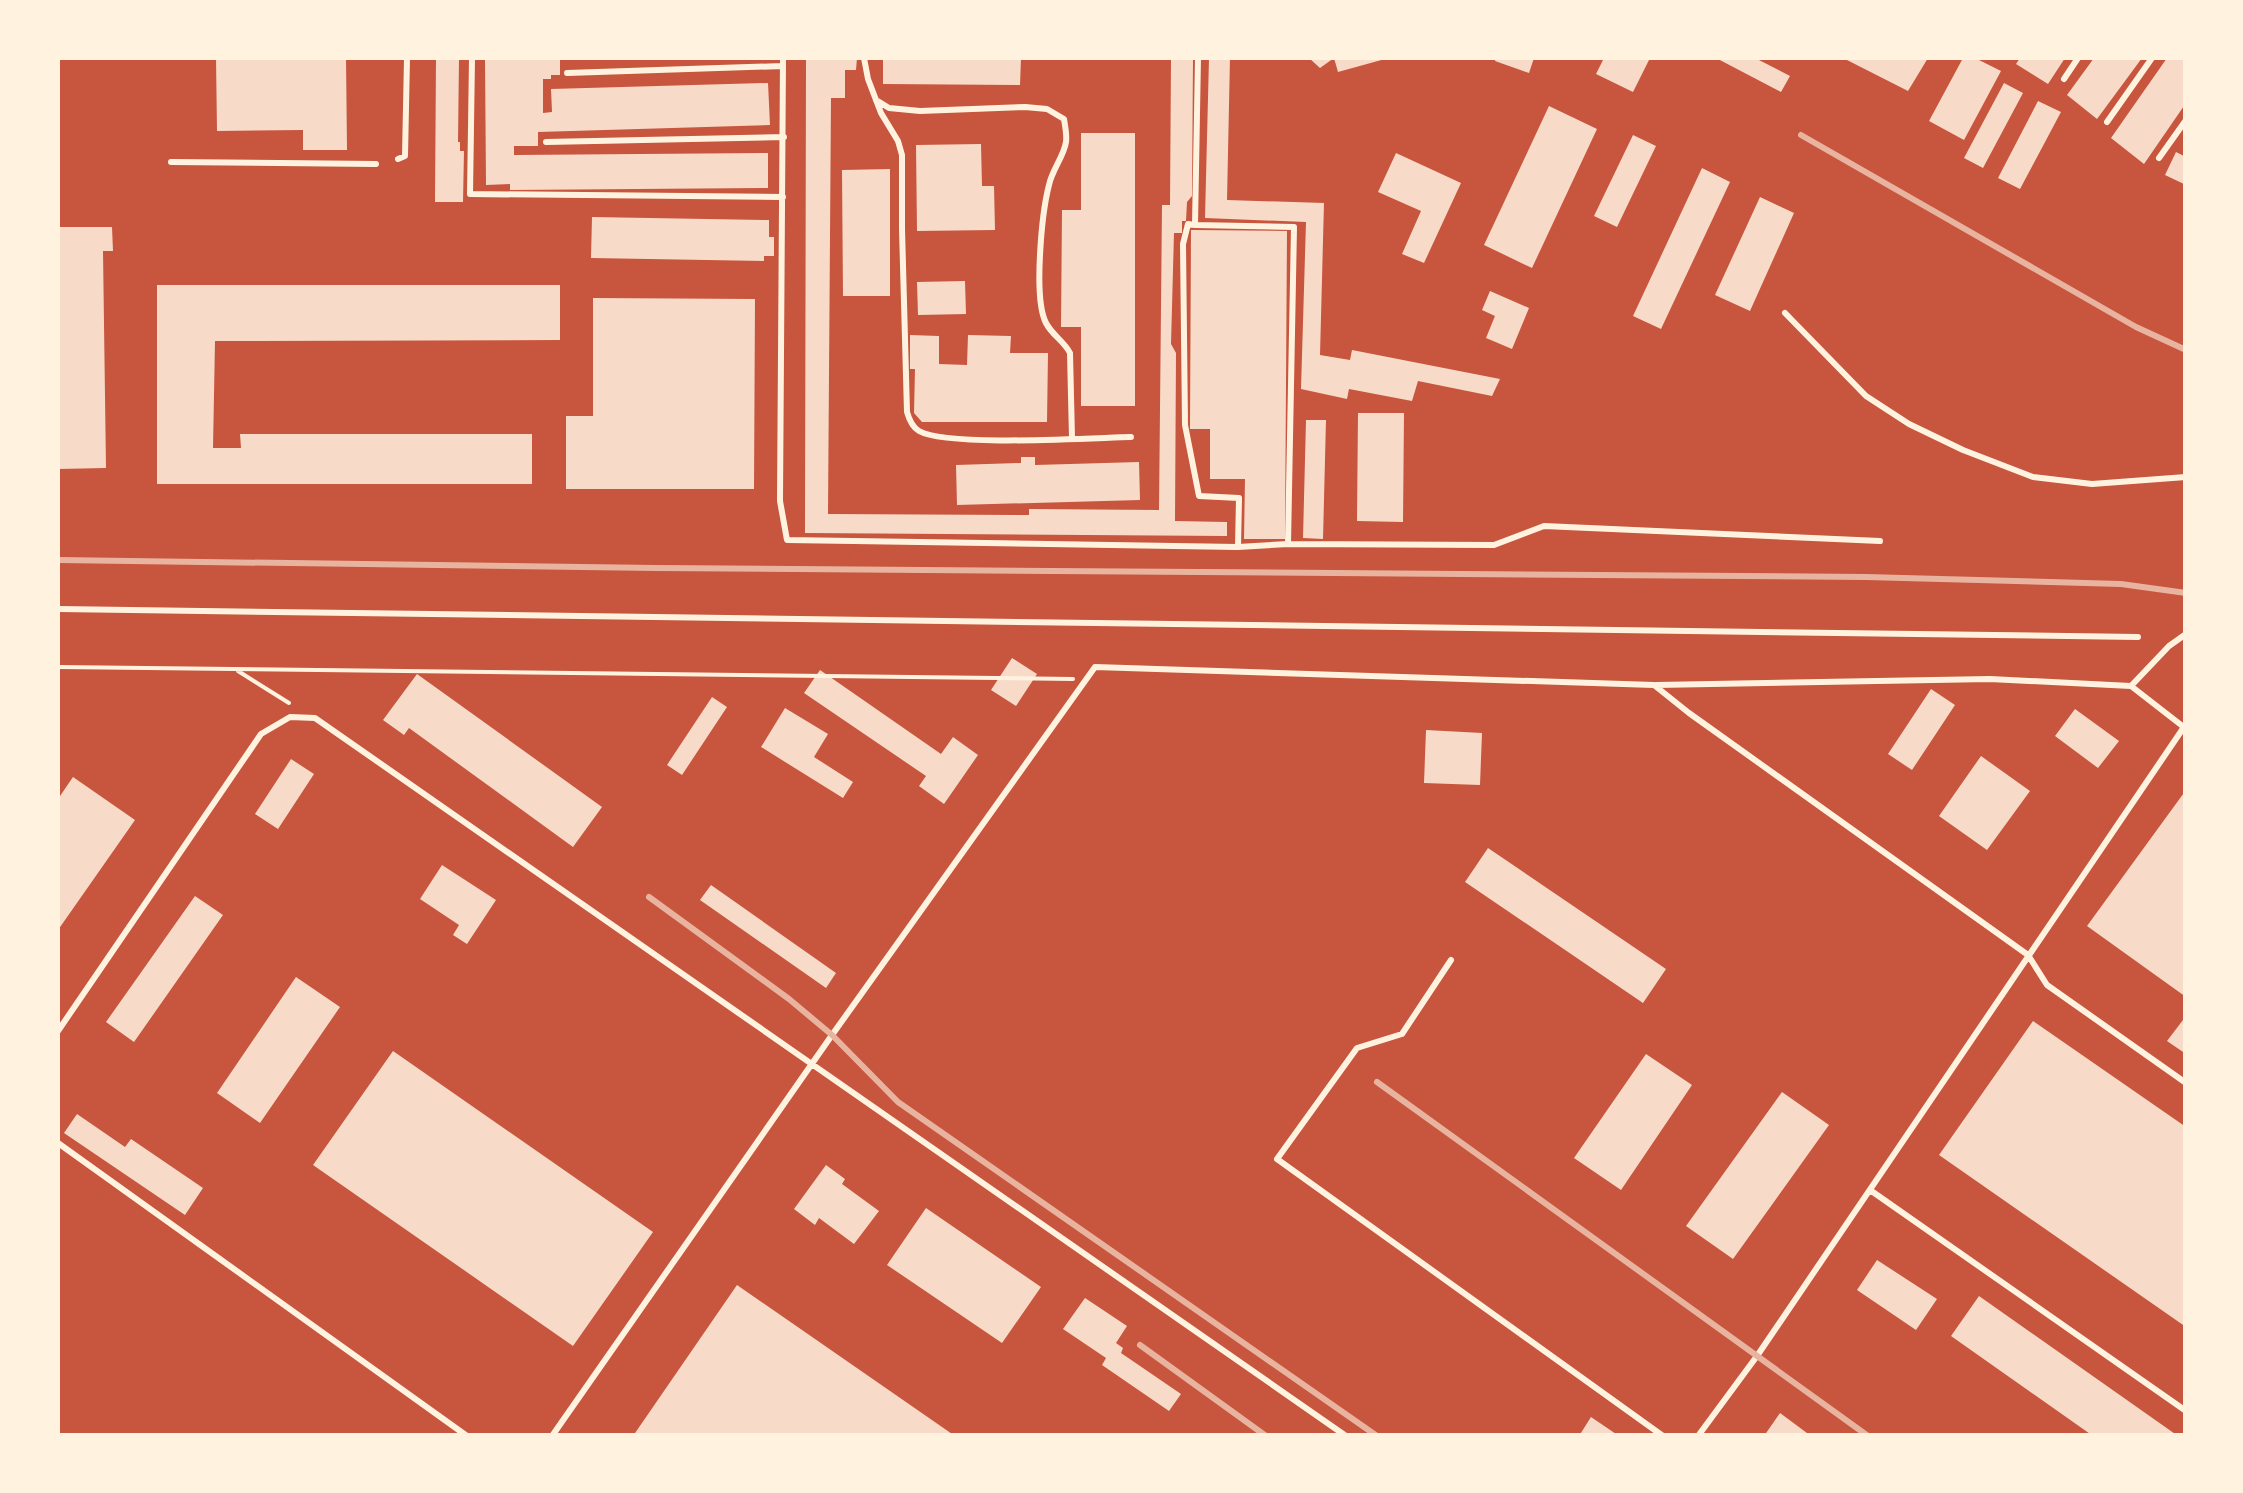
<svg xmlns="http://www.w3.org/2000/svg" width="2243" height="1493" viewBox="0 0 2243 1493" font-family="'Crimson Pro',serif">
	<rect width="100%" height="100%" fill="#c8553d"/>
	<!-- building -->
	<path fill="#f7dbc8" d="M 216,58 L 346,58 L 347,150 L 303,150 L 303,130 L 217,131 Z
		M 436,58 L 459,58 L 458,142 L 460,142 L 460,151 L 464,151 L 463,202 L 435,202 Z
		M 485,58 L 560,58 L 560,75 L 551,75 L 551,79 L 543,79 L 543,113 L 552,112 L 551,89 L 768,83 L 770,125 L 538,132 L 538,146 L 514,146 L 514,155 L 768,153 L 768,188 L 510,190 L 510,184 L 486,185 Z
		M 806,58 L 857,58 L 856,70 L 845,70 L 845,98 L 831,98 L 828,514 L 1029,515 L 1029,509 L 1159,510 L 1162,205 L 1170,205 L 1171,58 L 1193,58 L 1192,196 L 1187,202 L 1186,221 L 1182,221 L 1182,233 L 1174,233 L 1171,344 L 1176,353 L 1175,521 L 1227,522 L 1227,536 L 805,533 Z
		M 883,58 L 1021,58 L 1020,85 L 883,84 Z
		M 1209,58 L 1230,58 L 1227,200 L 1324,203 L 1320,355 L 1350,360 L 1352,350 L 1500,379 L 1492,396 L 1418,381 L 1412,401 L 1349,389 L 1347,399 L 1301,389 L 1306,222 L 1205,218 Z
		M 1309,58 L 1334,58 L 1320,68 Z
		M 1334,58 L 1385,58 L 1385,59 L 1338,72 Z
		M 1496,58 L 1534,58 L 1529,73 L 1495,61 Z
		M 1604,58 L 1650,58 L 1633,92 L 1596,74 Z
		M 1716,58 L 1755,58 L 1790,76 L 1781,92 Z
		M 1843,58 L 1928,58 L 1908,91 Z
		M 1963,58 L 1975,58 L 2001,71 L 1964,140 L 1929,121 Z
		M 2020,58 L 2065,58 L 2048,84 L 2016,64 Z
		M 2094,58 L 2142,58 L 2097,119 L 2067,95 Z
		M 2167,58 L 2186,58 L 2186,103 L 2144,164 L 2111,138 Z
		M 2004,83 L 2023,93 L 1983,168 L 1964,158 Z
		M 2038,101 L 2061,112 L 2020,189 L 1998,178 Z
		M 1549,106 L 1597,129 L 1532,268 L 1484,245 Z
		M 1081,133 L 1135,133 L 1135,406 L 1081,406 L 1081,327 L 1061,327 L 1062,210 L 1081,210 Z
		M 1633,135 L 1656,146 L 1617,227 L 1594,216 Z
		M 981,144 L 982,186 L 994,186 L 995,230 L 917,231 L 916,145 Z
		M 2176,152 L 2186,157 L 2186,185 L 2165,175 Z
		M 1396,153 L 1461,183 L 1424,263 L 1402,254 L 1421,211 L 1378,192 Z
		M 1702,168 L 1730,182 L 1661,329 L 1633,316 Z
		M 890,169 L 890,296 L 843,296 L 842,170 Z
		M 1760,197 L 1794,213 L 1750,311 L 1715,295 Z
		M 592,217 L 769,220 L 769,237 L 774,237 L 774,256 L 764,256 L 764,261 L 591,258 Z
		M 58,227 L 112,227 L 113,251 L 103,251 L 106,468 L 58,469 Z
		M 1191,230 L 1287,231 L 1285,539 L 1244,539 L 1245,479 L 1210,479 L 1210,429 L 1190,429 Z
		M 965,281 L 966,314 L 918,315 L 917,282 Z
		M 157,285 L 560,285 L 560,340 L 215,341 L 213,448 L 241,448 L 240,434 L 532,434 L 532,484 L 157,484 Z
		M 1490,291 L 1529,308 L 1512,349 L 1486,338 L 1495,316 L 1482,310 Z
		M 593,298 L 755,299 L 754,489 L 566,489 L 566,416 L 593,416 Z
		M 910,335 L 939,336 L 939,364 L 967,365 L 968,335 L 1011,336 L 1010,353 L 1048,353 L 1047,422 L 922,422 L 914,413 L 915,369 L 910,369 Z
		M 1358,413 L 1404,413 L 1403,522 L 1357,521 Z
		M 1306,420 L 1326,420 L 1323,539 L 1303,538 Z
		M 1021,457 L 1035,457 L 1035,465 L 1139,462 L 1140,500 L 957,505 L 956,465 L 1021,463 Z
		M 1012,658 L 1037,674 L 1016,706 L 991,690 Z
		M 820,670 L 941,754 L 953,737 L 978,755 L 944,804 L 919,786 L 926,776 L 804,693 Z
		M 417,674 L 602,807 L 573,847 L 409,728 L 404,735 L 383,720 Z
		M 1931,689 L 1955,705 L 1912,770 L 1888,754 Z
		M 712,697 L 727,707 L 682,775 L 667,765 Z
		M 785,708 L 828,734 L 814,757 L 853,782 L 843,798 L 761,747 Z
		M 2075,709 L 2119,741 L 2098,768 L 2055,736 Z
		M 1426,730 L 1482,733 L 1480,785 L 1424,783 Z
		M 1981,756 L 2030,791 L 1987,850 L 1939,816 Z
		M 291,759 L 314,774 L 278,829 L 255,814 Z
		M 73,777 L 135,820 L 58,930 L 58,799 Z
		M 2186,790 L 2186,997 L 2087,926 Z
		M 1488,848 L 1666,969 L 1643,1003 L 1465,882 Z
		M 442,865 L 496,900 L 467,944 L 453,935 L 459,925 L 420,899 Z
		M 711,885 L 836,973 L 826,988 L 700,900 Z
		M 195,896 L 223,915 L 134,1042 L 106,1022 Z
		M 296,977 L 340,1007 L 260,1123 L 217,1093 Z
		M 2186,1016 L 2186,1054 L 2167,1041 Z
		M 2033,1021 L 2186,1127 L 2186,1327 L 1939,1155 Z
		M 393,1051 L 653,1232 L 573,1346 L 313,1165 Z
		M 1646,1054 L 1692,1085 L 1621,1190 L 1574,1158 Z
		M 1782,1092 L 1829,1125 L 1733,1259 L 1686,1226 Z
		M 77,1114 L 125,1147 L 131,1139 L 203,1188 L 185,1215 L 64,1133 Z
		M 826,1165 L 845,1179 L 842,1184 L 879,1211 L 854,1244 L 819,1218 L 815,1225 L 794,1209 Z
		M 926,1208 L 1041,1287 L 1002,1343 L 887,1265 Z
		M 1877,1260 L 1937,1299 L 1916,1330 L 1857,1290 Z
		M 737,1285 L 955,1436 L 633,1436 Z
		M 1979,1296 L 2178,1436 L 2093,1436 L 1951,1336 Z
		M 1085,1298 L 1127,1326 L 1116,1343 L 1123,1348 L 1121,1353 L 1181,1394 L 1169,1411 L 1102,1365 L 1106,1358 L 1063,1329 Z
		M 1780,1413 L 1811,1436 L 1764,1436 Z
		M 1591,1417 L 1619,1436 L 1579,1436 Z"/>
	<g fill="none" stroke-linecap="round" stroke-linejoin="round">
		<!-- path -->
		<path stroke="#fff3e0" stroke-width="4" d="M 58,667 L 1073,679
			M 238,671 L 289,703"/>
		<!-- service -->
		<path stroke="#fff3e0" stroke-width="6" d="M 472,58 L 470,194 L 783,197
			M 783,58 L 780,501 L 787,540 L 1238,547 L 1288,544 L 1494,545 L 1544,526 L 1880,541
			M 864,58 L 868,79 L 881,113 L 898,141 L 902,155 L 902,229 L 907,412 C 909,419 912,427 919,431 C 947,447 1091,438 1131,437
			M 1198,58 L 1195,225 L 1188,224 L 1183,244 L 1185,425 L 1199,496 L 1239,498 L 1238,547
			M 567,73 L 783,66
			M 2064,79 L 2078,58
			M 876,100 L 889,108 L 920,111 L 1025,107 L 1047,109 L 1064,119 C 1065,125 1067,135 1066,142 C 1064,156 1052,170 1049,185 C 1042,212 1033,298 1046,323 C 1052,335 1064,341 1070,353 L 1072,438
			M 2107,122 L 2152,58
			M 546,142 L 784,137
			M 2159,158 L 2186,120
			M 398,159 L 405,156 L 407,58
			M 171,162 L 376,164
			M 1195,225 L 1294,227 L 1288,544
			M 1785,313 L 1866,396 L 1909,424 L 1963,450 L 2033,477 L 2092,484 L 2186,477
			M 58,609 L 2138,637
			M 1656,685 L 1990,679 L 2131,686 L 2169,646 L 2186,634
			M 2131,686 L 2185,728
			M 1451,960 L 1402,1034 L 1357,1048 L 1277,1159 L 1663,1436
			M 58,1031 L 261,734 L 290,717 L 315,718 L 1346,1436
			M 58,1143 L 467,1436
			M 1870,1190 L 2186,1411
			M 552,1436 L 832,1035 L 1095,667 L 1654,685 L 1689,713 L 2028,955 L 2047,985 L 2186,1083
			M 1698,1436 L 1757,1356 L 2184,727"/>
		<!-- rail -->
		<path stroke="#e9b49f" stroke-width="6" d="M 1801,135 L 2136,327 L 2186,350
			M 58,560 L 656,568 L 1866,577 L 2121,584 L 2186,593
			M 649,897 L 789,999 L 832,1035 L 898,1102 L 1377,1436
			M 1377,1082 L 1868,1436
			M 1140,1345 L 1266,1436"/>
	</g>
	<!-- border -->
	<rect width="2243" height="1493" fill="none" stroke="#fff3e0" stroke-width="120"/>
</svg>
